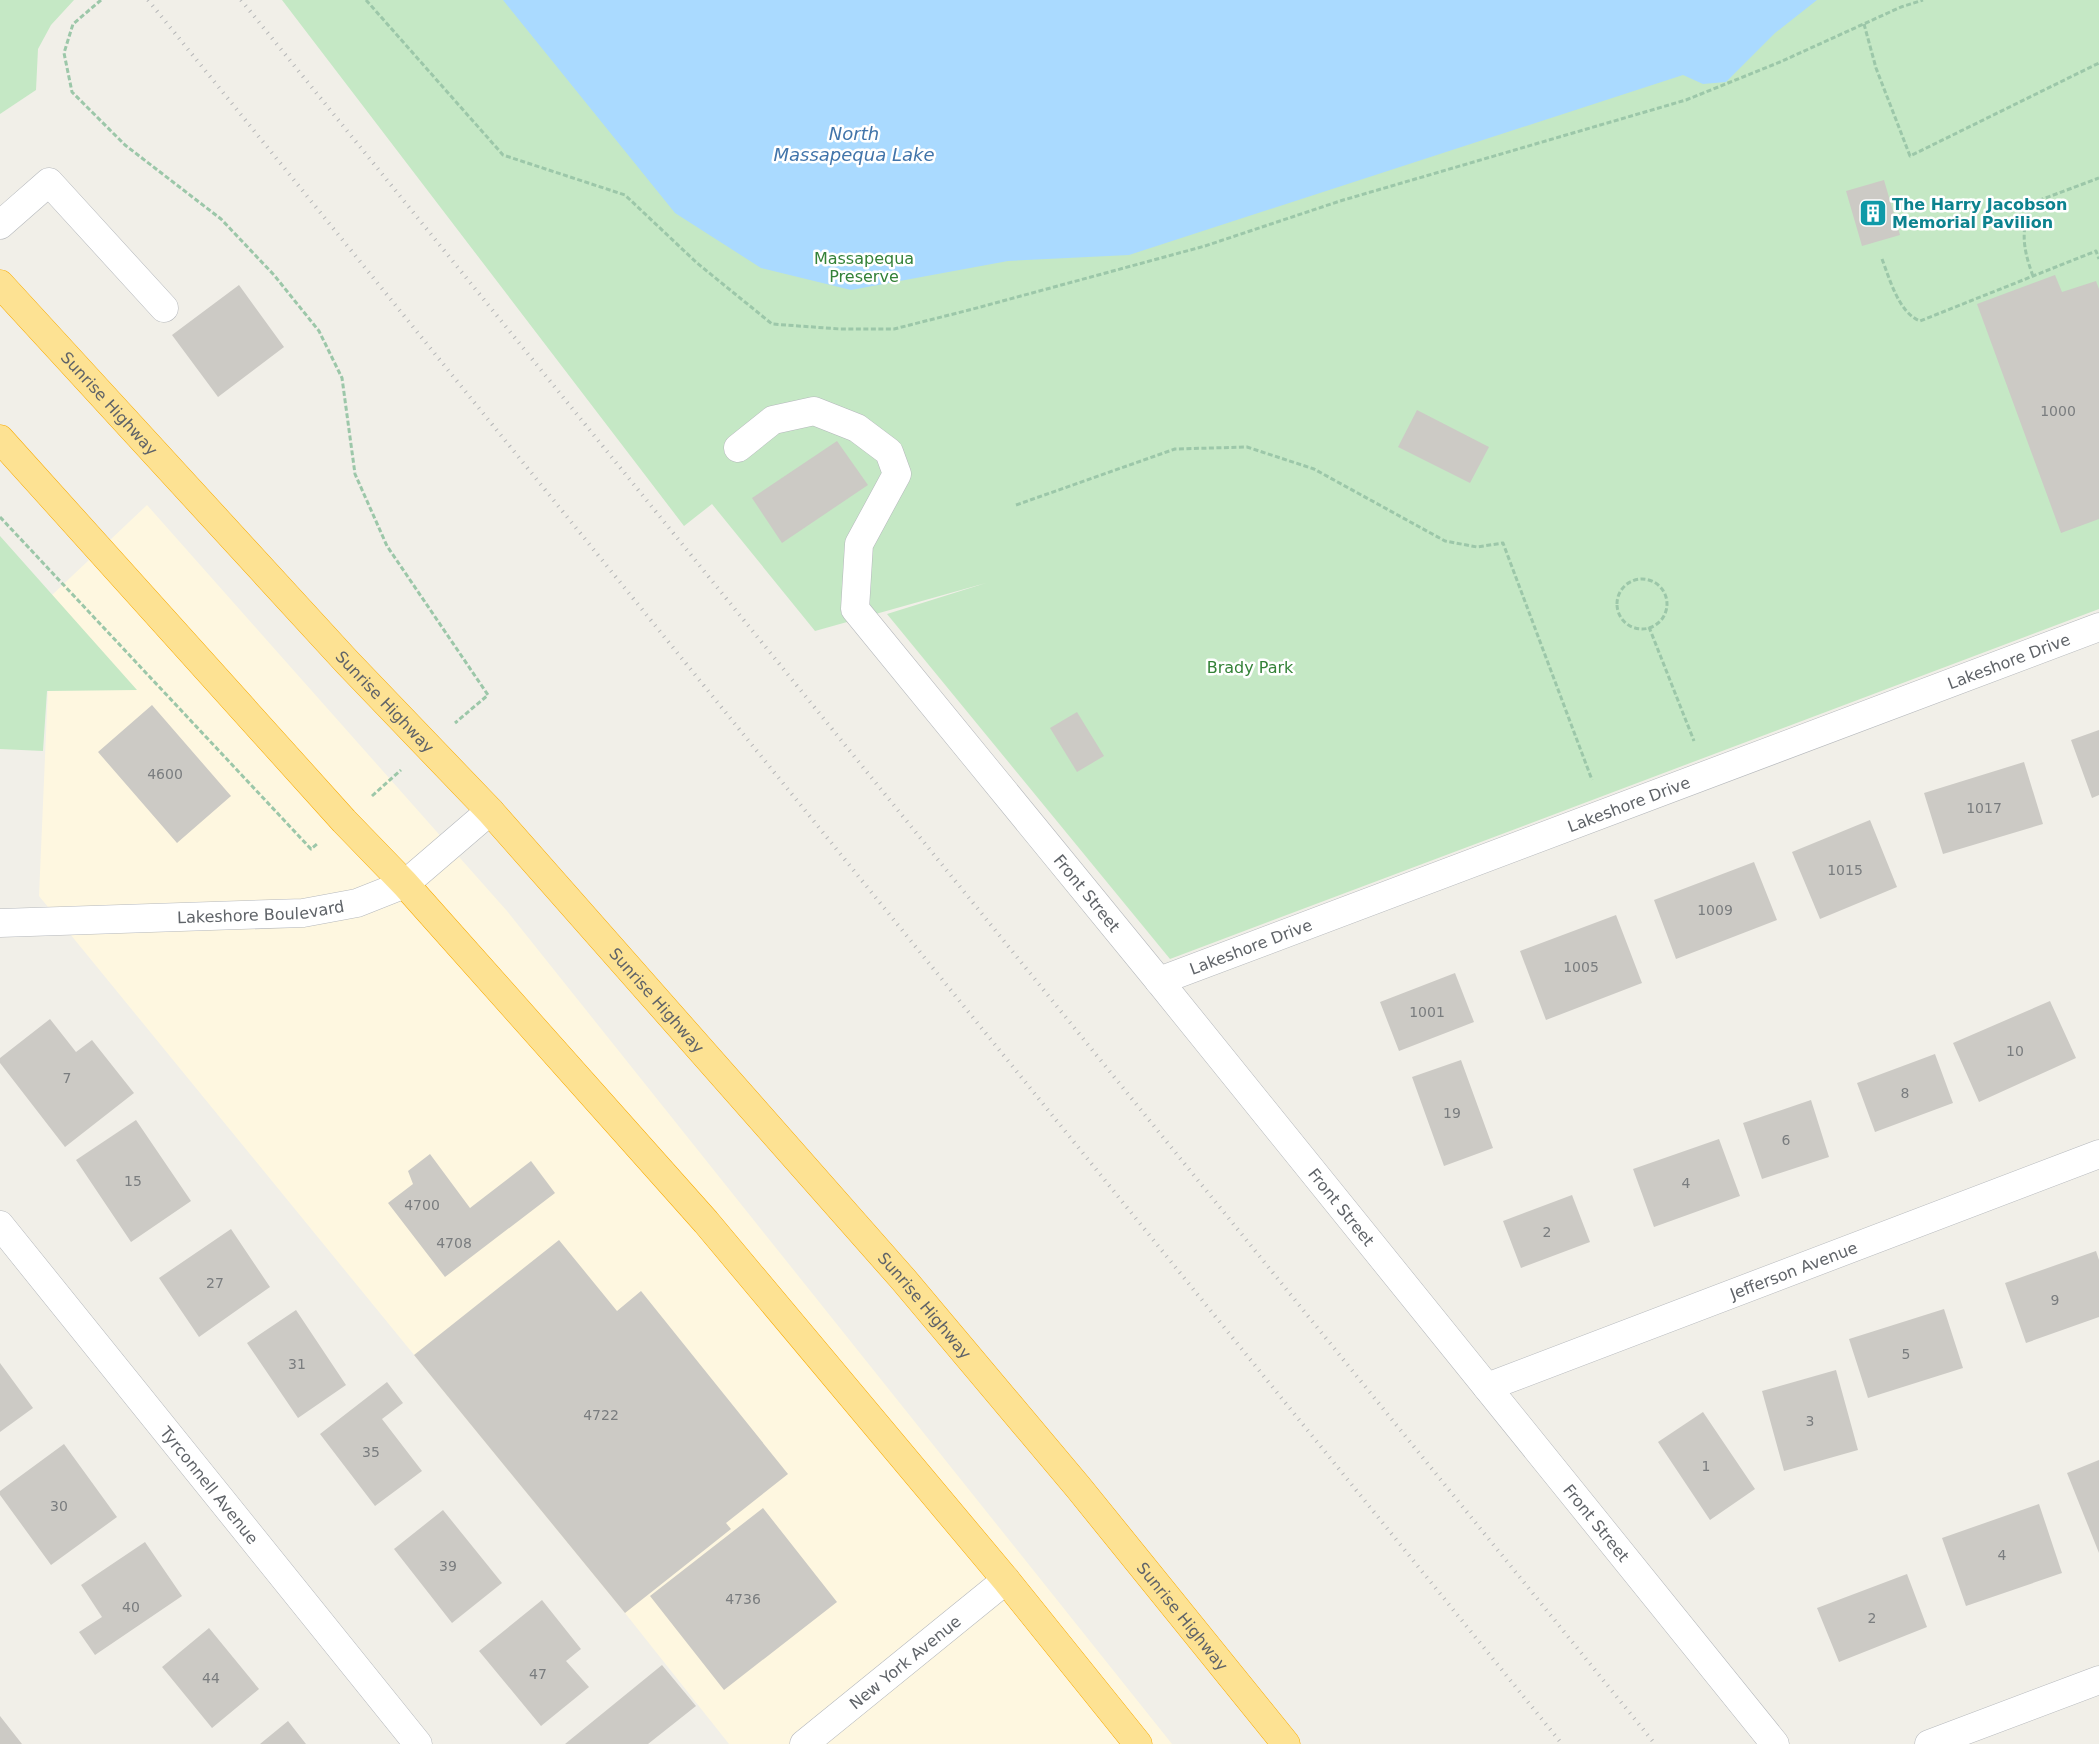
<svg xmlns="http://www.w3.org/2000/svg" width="2099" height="1744" viewBox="0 0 2099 1744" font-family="'DejaVu Sans',sans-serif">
	<rect width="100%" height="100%" fill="#f1efe8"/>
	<!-- commercial -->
	<path fill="#fef7e0" d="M 147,505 L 507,911 L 1172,1744 L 729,1744 L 625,1613 L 39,896 L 52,595 Z"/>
	<!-- green -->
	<path fill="#c5e8c5" d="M 0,0 L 74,0 L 51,25 L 38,49 L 36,90 L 0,114 Z
		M 282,0 L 2099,0 L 2099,609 L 1170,959 L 887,614 L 986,583 L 815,631 L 712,504 L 684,526 Z
		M 0,536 L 137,690 L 47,691 L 43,751 L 0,749 Z"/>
	<!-- water -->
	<path fill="#aadaff" d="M 503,0 L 1817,0 L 1775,33 L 1726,82 L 1703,84 L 1683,75 L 1129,255 L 1008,261 L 851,290 L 761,268 L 675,213 Z"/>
	<!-- building -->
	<path fill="#cccac5" d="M 1884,180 L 1900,235 L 1862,246 L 1846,191 Z
		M 2055,275 L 2062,292 L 2096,281 L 2099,289 L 2099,519 L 2061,533 L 1977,304 Z
		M 239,285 L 284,347 L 218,397 L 172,335 Z
		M 1417,410 L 1489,447 L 1470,483 L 1398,447 Z
		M 837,441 L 868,485 L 782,543 L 752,498 Z
		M 152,705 L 231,796 L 177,843 L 98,752 Z
		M 1077,712 L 1104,756 L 1077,772 L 1050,728 Z
		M 2099,730 L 2099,795 L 2092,798 L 2071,740 Z
		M 2024,762 L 2043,824 L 1943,854 L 1924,793 Z
		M 1870,820 L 1897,887 L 1820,919 L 1792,852 Z
		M 1754,862 L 1777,920 L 1676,959 L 1654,900 Z
		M 1616,915 L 1642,983 L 1546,1020 L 1520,951 Z
		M 1455,973 L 1474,1022 L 1399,1051 L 1380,1002 Z
		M 2050,1001 L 2076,1058 L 1979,1102 L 1953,1043 Z
		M 50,1019 L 76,1052 L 92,1040 L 134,1093 L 65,1147 L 0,1063 L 0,1058 Z
		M 1935,1054 L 1953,1103 L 1875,1132 L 1857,1083 Z
		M 1461,1060 L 1493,1148 L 1444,1166 L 1412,1077 Z
		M 1811,1100 L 1829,1157 L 1762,1179 L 1743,1123 Z
		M 136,1120 L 191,1201 L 131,1242 L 76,1160 Z
		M 1719,1139 L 1740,1196 L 1654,1227 L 1633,1169 Z
		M 430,1154 L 470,1208 L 531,1161 L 555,1193 L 445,1277 L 388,1203 L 413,1184 L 408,1171 Z
		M 1572,1195 L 1590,1242 L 1521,1268 L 1503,1221 Z
		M 231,1229 L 270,1287 L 199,1337 L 159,1278 Z
		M 559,1240 L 617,1311 L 641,1291 L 788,1474 L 726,1523 L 731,1529 L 625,1613 L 414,1355 Z
		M 2096,1251 L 2099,1260 L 2099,1317 L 2026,1343 L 2005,1283 Z
		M 1944,1309 L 1963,1368 L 1868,1398 L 1849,1339 Z
		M 296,1310 L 346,1385 L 298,1418 L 247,1343 Z
		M 0,1363 L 33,1408 L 0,1432 Z
		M 1836,1370 L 1858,1450 L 1784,1471 L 1762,1391 Z
		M 387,1382 L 403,1403 L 382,1419 L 422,1471 L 375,1506 L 320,1434 Z
		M 1703,1412 L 1755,1489 L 1710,1520 L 1658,1442 Z
		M 64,1444 L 117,1517 L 51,1565 L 0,1495 L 0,1491 Z
		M 2099,1460 L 2099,1553 L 2067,1473 Z
		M 2039,1504 L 2062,1573 L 1966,1606 L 1942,1538 Z
		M 763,1508 L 837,1602 L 724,1690 L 650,1596 Z
		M 443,1510 L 502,1583 L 452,1623 L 394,1549 Z
		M 145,1542 L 182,1596 L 95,1655 L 79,1632 L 102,1617 L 81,1585 Z
		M 1907,1574 L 1927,1627 L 1839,1662 L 1817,1608 Z
		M 542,1600 L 581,1649 L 566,1661 L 589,1687 L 541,1726 L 479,1651 Z
		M 209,1628 L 259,1689 L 212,1728 L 162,1667 Z
		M 662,1665 L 696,1706 L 648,1744 L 565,1744 Z
		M 0,1716 L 22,1744 L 0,1744 Z
		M 288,1721 L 306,1744 L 260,1744 Z"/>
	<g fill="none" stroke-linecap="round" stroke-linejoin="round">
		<!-- minor casing -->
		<g stroke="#b5b8bc" stroke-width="29">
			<g id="minor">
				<path d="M 0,225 L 49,182 L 164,308"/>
				<path id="s1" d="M 738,448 L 773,420 L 814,411 L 857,428 L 889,452 L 897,474 L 859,544 L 855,609 L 1159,981 L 1775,1744"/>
				<path id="s2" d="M 0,923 L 303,913 L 357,903 L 405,884 L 490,811"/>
				<path id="s3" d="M 1159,981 L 2099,627"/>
				<path id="s4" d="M 0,1225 L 418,1744"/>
				<path id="s5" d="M 1487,1387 L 2099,1154"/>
				<path id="s6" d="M 804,1744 L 1006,1580"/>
				<path d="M 1929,1744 L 2099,1680"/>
			</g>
		</g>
		<!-- highway casing -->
		<g stroke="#f9ab00" stroke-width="29">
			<g id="highway">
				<path id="s7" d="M 0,284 L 347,662 L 490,811 L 903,1279 L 1078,1487 L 1286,1744"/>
				<path d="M 0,439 L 344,821 L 405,884 L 706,1222 L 1006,1580 L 1138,1744"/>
			</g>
		</g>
		<!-- path -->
		<path stroke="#9cc7a9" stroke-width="3" stroke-dasharray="5 2.5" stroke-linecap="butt" d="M 101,0 L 73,24 L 64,53 L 72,92 L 125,145 L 221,219 L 274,275 L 319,331 L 342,378 L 355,474 L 387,546 L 488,695 L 455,723
			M 366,0 L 503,155 L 625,195 L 697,263 L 772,324 L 840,329 L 894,329 L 973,309 L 1205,246 L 1340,201 L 1686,100 L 1780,62 L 1901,7 L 1923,0
			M 1864,24 L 1876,68 L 1910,156 L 2099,63
			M 1882,259 C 1890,280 1899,313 1920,321 L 2096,251 L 2099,259
			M 2033,276 C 2023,249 2020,230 2032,203 L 2099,178
			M 1016,505 L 1175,449 L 1247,447 L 1314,469 L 1445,541 L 1477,547 L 1503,543 L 1592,780
			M 0,517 L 311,849 L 317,844
			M1617 604a25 25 0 1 1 50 0a25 25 0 1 1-50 0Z
			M 1649,627 L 1694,741
			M 372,796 L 401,770"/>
		<!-- minor -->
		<use href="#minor" stroke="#fff" stroke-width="28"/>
		<!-- highway -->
		<use href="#highway" stroke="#fde293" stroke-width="28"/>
		<!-- rail -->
		<path stroke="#b6b7b8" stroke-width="4" stroke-dasharray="1 6" stroke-linecap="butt" d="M 148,0 L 1562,1744
			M 241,0 L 1655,1744"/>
	</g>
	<!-- icons -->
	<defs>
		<g id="building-square" transform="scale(1.4375)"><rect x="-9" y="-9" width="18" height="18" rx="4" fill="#0f9aa8" stroke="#fff"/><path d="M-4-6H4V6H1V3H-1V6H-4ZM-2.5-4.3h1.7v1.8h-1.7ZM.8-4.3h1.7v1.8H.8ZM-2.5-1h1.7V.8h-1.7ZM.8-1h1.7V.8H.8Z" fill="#fff"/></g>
	</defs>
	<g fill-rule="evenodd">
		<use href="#building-square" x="1873" y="213"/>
	</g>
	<g text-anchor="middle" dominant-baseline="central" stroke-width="5" stroke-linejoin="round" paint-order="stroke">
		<!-- number labels -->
		<g font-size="14" fill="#7a7d7f">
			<text x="2058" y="411">1000</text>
			<text x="165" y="774">4600</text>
			<text x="1984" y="808">1017</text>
			<text x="1845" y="870">1015</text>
			<text x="1715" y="910">1009</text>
			<text x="1581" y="967">1005</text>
			<text x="1427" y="1012">1001</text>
			<text x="2015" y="1051">10</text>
			<text x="67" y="1078">7</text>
			<text x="1905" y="1093">8</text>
			<text x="1452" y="1113">19</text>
			<text x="1786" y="1140">6</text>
			<text x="133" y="1181">15</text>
			<text x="1686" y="1183">4</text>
			<text x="422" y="1205">4700</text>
			<text x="1547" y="1232">2</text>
			<text x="454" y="1243">4708</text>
			<text x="215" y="1283">27</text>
			<text x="2055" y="1300">9</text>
			<text x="1906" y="1354">5</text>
			<text x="297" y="1364">31</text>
			<text x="601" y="1415">4722</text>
			<text x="1810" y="1421">3</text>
			<text x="371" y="1452">35</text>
			<text x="1706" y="1466">1</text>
			<text x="59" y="1506">30</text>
			<text x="2002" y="1555">4</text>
			<text x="448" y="1566">39</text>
			<text x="743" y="1599">4736</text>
			<text x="131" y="1607">40</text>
			<text x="1872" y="1618">2</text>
			<text x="538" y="1674">47</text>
			<text x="211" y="1678">44</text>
		</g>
		<!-- culture labels -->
		<g font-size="16" font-weight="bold" fill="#0d838f" stroke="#fff" text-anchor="start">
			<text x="1892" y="204">The Harry Jacobson<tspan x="1892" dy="18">Memorial Pavilion</tspan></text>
		</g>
		<!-- park labels -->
		<g font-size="16" fill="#348238" stroke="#fff">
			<text x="864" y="258">Massapequa<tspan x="864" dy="18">Preserve</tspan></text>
			<text x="1250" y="667">Brady Park</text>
		</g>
		<!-- street labels -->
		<g font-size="16" fill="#5f6368" stroke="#fff">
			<text stroke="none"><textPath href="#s7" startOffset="162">Sunrise Highway</textPath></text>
			<text stroke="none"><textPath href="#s3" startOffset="908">Lakeshore Drive</textPath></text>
			<text stroke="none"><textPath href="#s7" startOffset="568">Sunrise Highway</textPath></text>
			<text stroke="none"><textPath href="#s3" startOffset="502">Lakeshore Drive</textPath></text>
			<text stroke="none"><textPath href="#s1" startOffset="708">Front Street</textPath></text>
			<text stroke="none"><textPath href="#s2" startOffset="261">Lakeshore Boulevard</textPath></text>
			<text stroke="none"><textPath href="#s3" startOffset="98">Lakeshore Drive</textPath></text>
			<text stroke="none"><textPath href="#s7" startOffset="972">Sunrise Highway</textPath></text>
			<text stroke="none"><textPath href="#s1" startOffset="1112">Front Street</textPath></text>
			<text stroke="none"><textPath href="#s5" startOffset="328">Jefferson Avenue</textPath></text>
			<text stroke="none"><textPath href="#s7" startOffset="1378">Sunrise Highway</textPath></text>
			<text stroke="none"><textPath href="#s4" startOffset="334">Tyrconnell Avenue</textPath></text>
			<text stroke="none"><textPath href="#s1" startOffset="1518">Front Street</textPath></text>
			<text stroke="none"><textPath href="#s7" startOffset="1782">Sunrise Highway</textPath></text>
			<text stroke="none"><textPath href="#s6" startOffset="130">New York Avenue</textPath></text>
		</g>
		<!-- water labels -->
		<g font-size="18" font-style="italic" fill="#4174aa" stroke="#fff">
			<text x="854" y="133">North<tspan x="854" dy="21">Massapequa Lake</tspan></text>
		</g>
	</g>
</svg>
